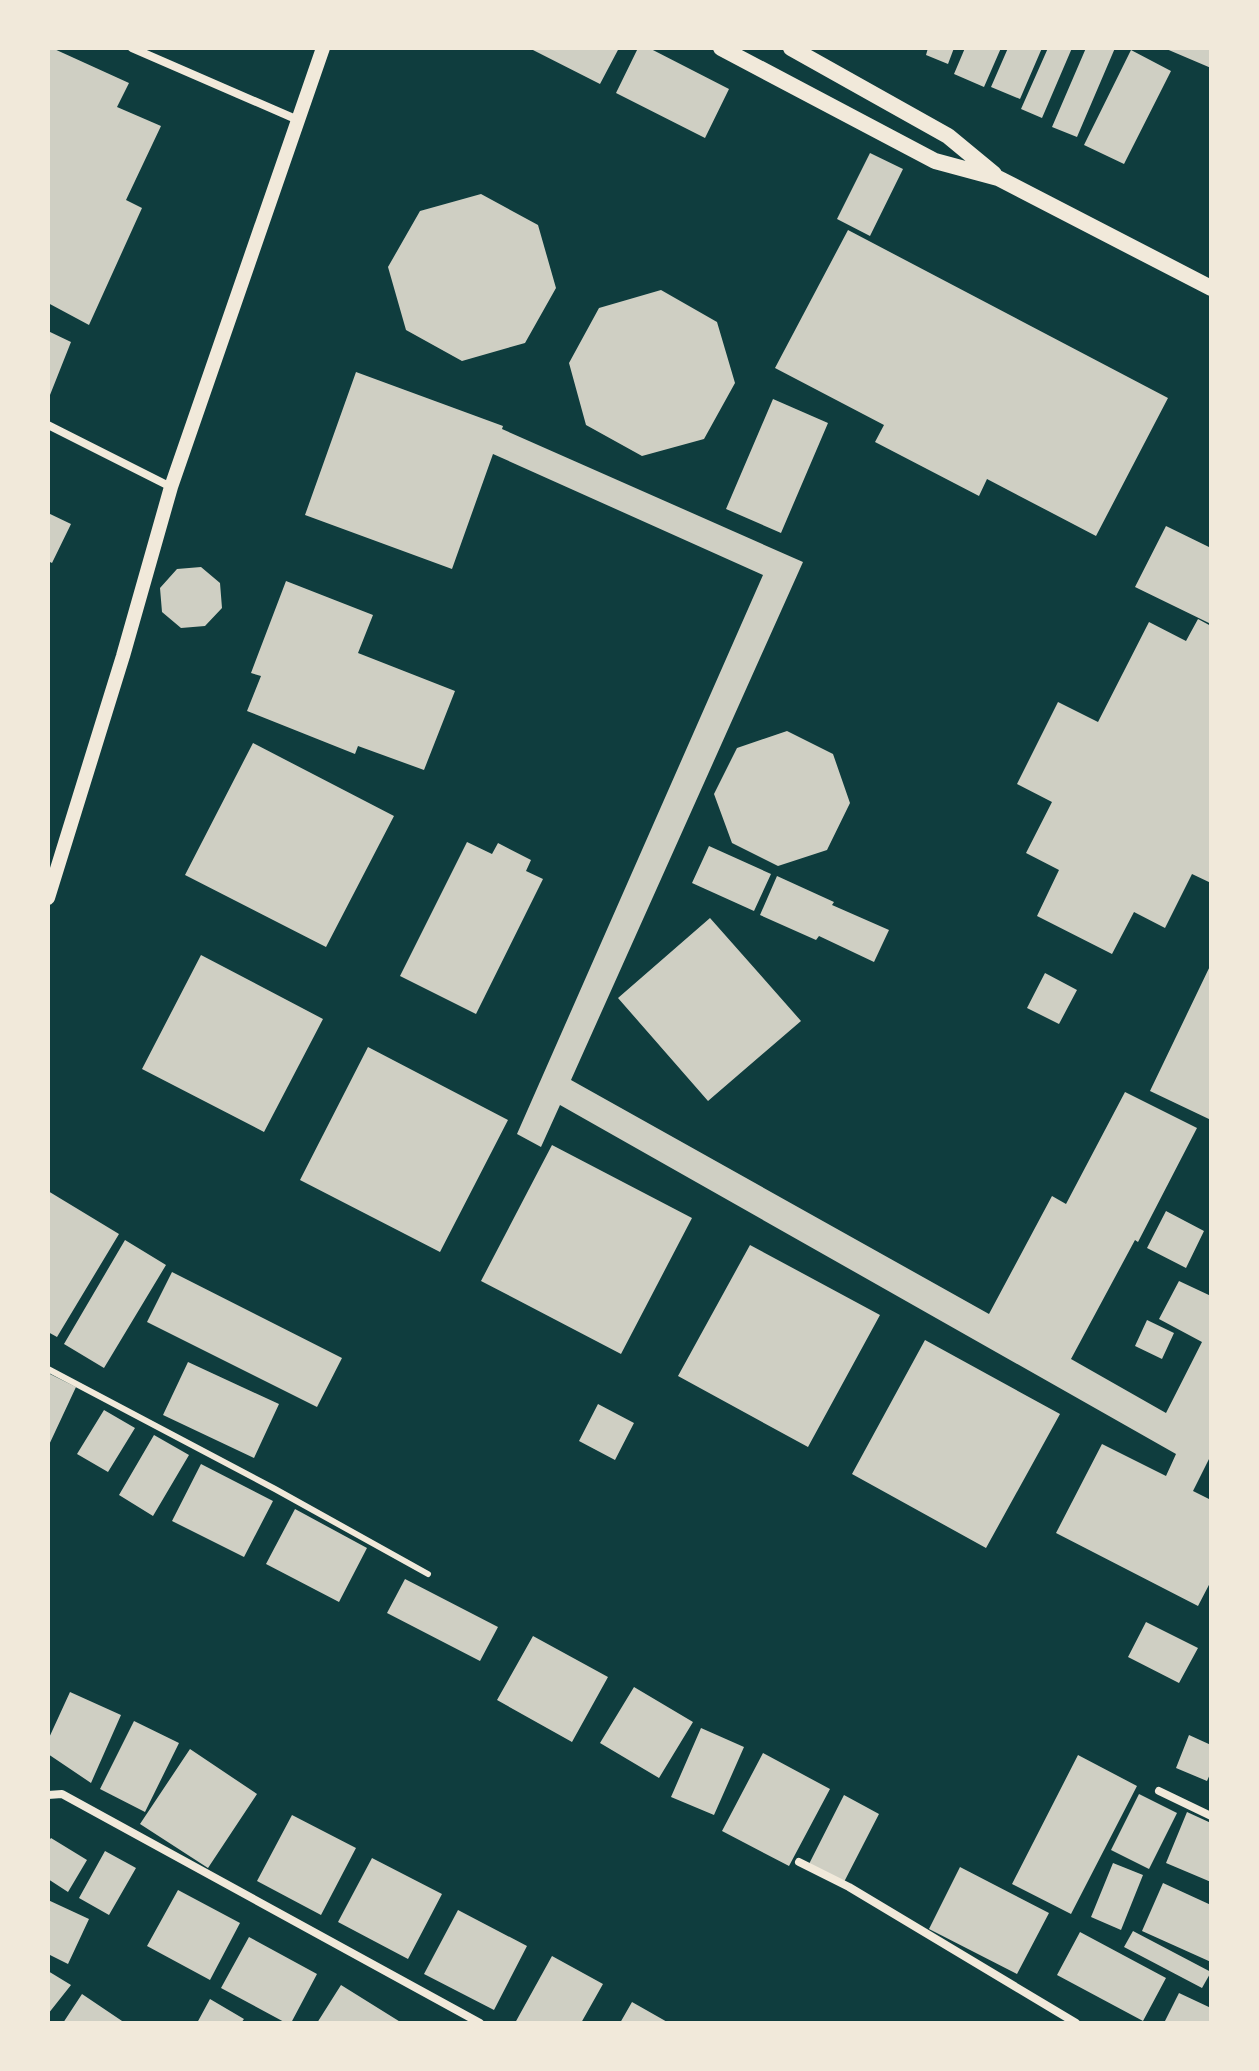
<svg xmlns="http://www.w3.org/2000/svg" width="1259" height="2071" viewBox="0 0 1259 2071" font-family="'Titillium Web',sans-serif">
	<rect width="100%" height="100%" fill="#0f3d3e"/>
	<!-- building -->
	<path fill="#cfcfc3" d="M 48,48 L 52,48 L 129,83 L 117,107 L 161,126 L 126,200 L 142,208 L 89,325 L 48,303 Z
		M 529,48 L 619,48 L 600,84 Z
		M 638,48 L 649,48 L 729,89 L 705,138 L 616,93 Z
		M 928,48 L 954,48 L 948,64 L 926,55 Z
		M 965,48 L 1001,48 L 984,87 L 954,74 Z
		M 1008,48 L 1042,48 L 1020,99 L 991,87 Z
		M 1048,48 L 1072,48 L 1042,118 L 1021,109 Z
		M 1086,48 L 1115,48 L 1077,137 L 1052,127 Z
		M 1164,48 L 1211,48 L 1211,68 Z
		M 1131,50 L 1171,71 L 1124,164 L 1084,145 Z
		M 870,153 L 903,169 L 870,236 L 837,219 Z
		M 481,194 L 538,225 L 556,288 L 525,343 L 462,361 L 406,330 L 388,267 L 420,211 Z
		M 848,230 L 1168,398 L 1096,536 L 987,479 L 979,496 L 875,442 L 884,425 L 775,368 Z
		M 661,290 L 717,322 L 735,383 L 704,439 L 642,456 L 586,425 L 569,363 L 599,308 Z
		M 48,331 L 71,342 L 48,400 Z
		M 356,372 L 503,426 L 502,429 L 803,562 L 571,1080 L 989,1314 L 1052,1196 L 1066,1204 L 1125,1092 L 1197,1128 L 1138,1242 L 1135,1240 L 1071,1359 L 1166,1413 L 1202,1342 L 1159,1319 L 1179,1281 L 1211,1296 L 1211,1455 L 1193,1491 L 1211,1500 L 1211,1581 L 1198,1606 L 1056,1533 L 1102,1444 L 1166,1476 L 1176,1454 L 560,1105 L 541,1147 L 517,1134 L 763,575 L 493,454 L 452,569 L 305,515 Z
		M 773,399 L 828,423 L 781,533 L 726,509 Z
		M 48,513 L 71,524 L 52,563 L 48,561 Z
		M 1166,526 L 1211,548 L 1211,624 L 1135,587 Z
		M 201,567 L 220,583 L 222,608 L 205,626 L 181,628 L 162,612 L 160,588 L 177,569 Z
		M 286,581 L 373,615 L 358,653 L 455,691 L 424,770 L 358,746 L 355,754 L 247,711 L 261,676 L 251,673 Z
		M 1198,619 L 1211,626 L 1211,883 L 1192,874 L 1165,928 L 1134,912 L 1112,954 L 1037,916 L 1059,870 L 1026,853 L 1052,802 L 1017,784 L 1058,702 L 1098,722 L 1149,622 L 1186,641 Z
		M 787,731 L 833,754 L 850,803 L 827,850 L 778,866 L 732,843 L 714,794 L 737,748 Z
		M 253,743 L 394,816 L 326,947 L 185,875 Z
		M 467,842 L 492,854 L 498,843 L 531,860 L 526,871 L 543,879 L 476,1014 L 400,976 Z
		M 709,846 L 771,874 L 754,911 L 692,883 Z
		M 777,876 L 834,902 L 832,905 L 889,930 L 874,962 L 819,936 L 816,940 L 760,915 Z
		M 710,918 L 801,1021 L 708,1101 L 618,998 Z
		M 201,955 L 323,1019 L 264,1132 L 142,1069 Z
		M 1211,964 L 1211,1120 L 1150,1091 Z
		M 1045,973 L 1077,990 L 1059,1024 L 1027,1008 Z
		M 368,1047 L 508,1120 L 440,1252 L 300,1180 Z
		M 552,1145 L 692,1218 L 621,1354 L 481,1281 Z
		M 48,1191 L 119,1234 L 57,1337 L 48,1332 Z
		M 1166,1211 L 1204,1231 L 1186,1268 L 1147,1248 Z
		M 125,1240 L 166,1265 L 104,1368 L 64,1344 Z
		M 750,1245 L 880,1315 L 808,1447 L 678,1376 Z
		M 172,1272 L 342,1358 L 317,1407 L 147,1322 Z
		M 1147,1320 L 1174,1333 L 1162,1359 L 1135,1346 Z
		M 925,1340 L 1060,1414 L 986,1548 L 852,1474 Z
		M 188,1362 L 279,1404 L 254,1458 L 163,1415 Z
		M 48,1373 L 76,1387 L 48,1447 Z
		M 598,1404 L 634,1423 L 615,1460 L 579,1441 Z
		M 104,1410 L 135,1428 L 108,1472 L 77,1454 Z
		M 154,1435 L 189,1455 L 153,1516 L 119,1495 Z
		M 201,1464 L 273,1501 L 244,1557 L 172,1521 Z
		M 295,1509 L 367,1548 L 339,1602 L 266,1564 Z
		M 405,1579 L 498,1627 L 480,1661 L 387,1613 Z
		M 1146,1622 L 1198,1648 L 1179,1683 L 1128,1657 Z
		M 533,1636 L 608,1677 L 572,1742 L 497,1700 Z
		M 634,1687 L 693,1722 L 659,1778 L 600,1743 Z
		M 70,1692 L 121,1715 L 91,1783 L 48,1754 L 48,1740 Z
		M 134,1721 L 179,1743 L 145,1812 L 100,1789 Z
		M 701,1728 L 744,1747 L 714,1815 L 671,1797 Z
		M 1189,1735 L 1211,1745 L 1211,1772 L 1207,1781 L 1176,1768 Z
		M 190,1749 L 257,1794 L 208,1868 L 140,1824 Z
		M 763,1753 L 830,1789 L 789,1866 L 722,1831 Z
		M 1078,1755 L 1137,1786 L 1071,1914 L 1012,1884 Z
		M 1139,1794 L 1177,1813 L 1149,1869 L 1111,1850 Z
		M 844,1795 L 879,1814 L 844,1882 L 809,1864 Z
		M 1187,1812 L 1211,1823 L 1211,1882 L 1166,1863 Z
		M 292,1815 L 356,1848 L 321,1915 L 257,1881 Z
		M 51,1838 L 87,1860 L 68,1892 L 48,1879 L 48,1842 Z
		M 105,1851 L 136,1868 L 109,1915 L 79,1898 Z
		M 372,1858 L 442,1894 L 408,1959 L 338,1922 Z
		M 1113,1863 L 1143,1875 L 1121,1930 L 1091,1917 Z
		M 960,1867 L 1049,1913 L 1017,1974 L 929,1929 Z
		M 1163,1883 L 1211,1905 L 1211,1962 L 1142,1931 Z
		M 178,1890 L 240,1923 L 210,1980 L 147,1946 Z
		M 48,1900 L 89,1919 L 68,1964 L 48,1954 Z
		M 458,1910 L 527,1946 L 494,2010 L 424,1974 Z
		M 1133,1931 L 1211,1972 L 1202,1988 L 1124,1947 Z
		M 1080,1932 L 1166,1978 L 1143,2021 L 1057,1975 Z
		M 249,1937 L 317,1974 L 291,2023 L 286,2023 L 221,1988 Z
		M 552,1956 L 603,1984 L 581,2023 L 515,2023 Z
		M 48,1971 L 71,1985 L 48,2014 Z
		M 341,1985 L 402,2023 L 317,2023 Z
		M 1179,1993 L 1211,2008 L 1211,2023 L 1164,2023 Z
		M 82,1994 L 125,2023 L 63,2023 Z
		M 210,1999 L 244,2019 L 241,2023 L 197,2023 Z
		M 632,2002 L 669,2023 L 620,2023 Z"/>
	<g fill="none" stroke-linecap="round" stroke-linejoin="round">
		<!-- service -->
		<path stroke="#f1e9da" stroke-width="6" d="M 48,1369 L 275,1489 L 428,1574"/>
		<!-- minor -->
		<path stroke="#f1e9da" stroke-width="8" d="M 132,48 L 298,120
			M 48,425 L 171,487
			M 1159,1791 L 1211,1816
			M 48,1795 L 62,1794 L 480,2023
			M 799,1862 L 849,1887 L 1076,2023"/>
		<!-- tertiary -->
		<path stroke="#f1e9da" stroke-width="14" d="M 48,898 L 123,656 L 171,487 L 323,48"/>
		<!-- secondary -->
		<path stroke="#f1e9da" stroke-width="16" d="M 721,48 L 935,161 L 998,178 L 1211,288
			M 791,48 L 948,136 L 994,174"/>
	</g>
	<!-- border -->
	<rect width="1259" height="2071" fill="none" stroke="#f1e9da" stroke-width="100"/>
</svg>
